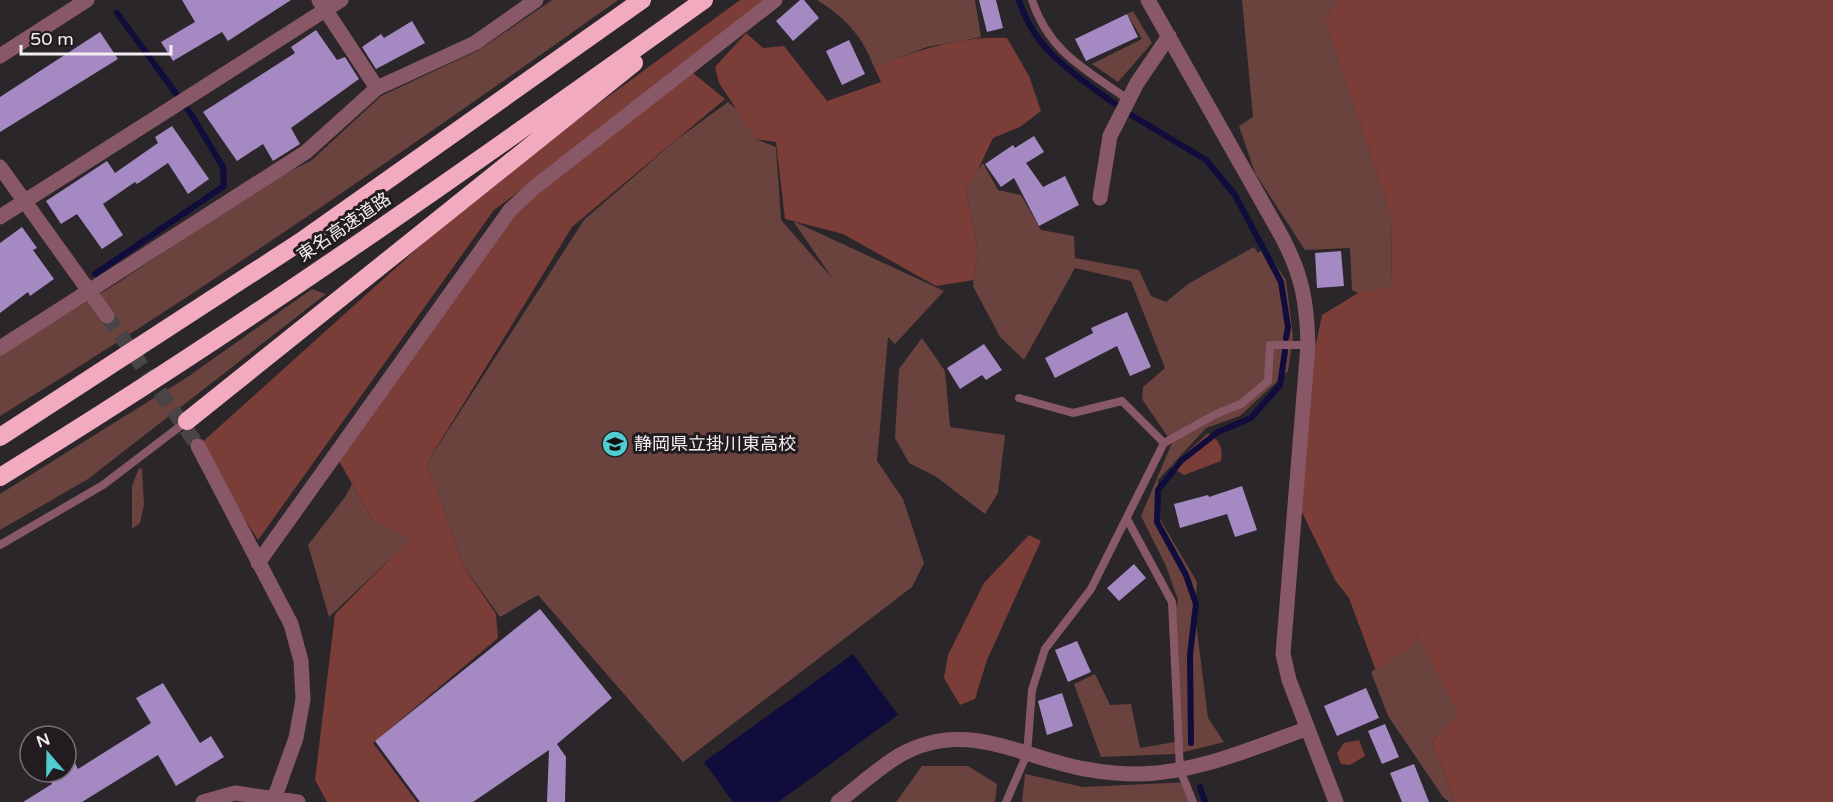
<svg xmlns="http://www.w3.org/2000/svg" width="1833" height="802" viewBox="0 0 1833 802" font-family="'Varela Round','Noto Sans JP',sans-serif">
	<rect width="100%" height="100%" fill="#2b262a"/>
	<!-- green -->
	<path fill="#6a433f" d="M 552,0 L 618,0 C 415,144 211,286 0,416 L 0,355 L 119,282 L 267,183 L 312,160 L 381,96 L 479,50 Z
		M 817,0 L 975,0 L 981,37 L 927,47 L 874,67 C 863,37 845,17 817,0 Z
		M 1242,0 L 1338,0 L 1325,19 L 1391,216 L 1392,288 L 1358,293 L 1352,290 L 1350,248 L 1305,250 L 1255,173 L 1239,126 L 1253,117 Z
		M 1133,11 L 1152,43 L 1118,82 L 1092,64 L 1142,39 L 1127,14 Z
		M 728,102 L 748,119 L 756,139 L 776,147 L 781,220 L 833,279 L 793,221 L 944,291 L 895,344 L 888,337 L 877,461 L 903,499 L 924,563 L 912,587 L 683,762 L 538,595 L 500,617 L 464,567 L 427,463 L 584,220 L 675,141 Z
		M 983,163 L 998,190 L 1021,195 L 1041,230 L 1074,236 L 1075,258 L 1139,270 L 1151,296 L 1166,302 L 1188,284 L 1254,247 L 1258,253 L 1264,248 L 1286,280 L 1293,337 L 1288,371 L 1240,416 L 1206,428 L 1158,480 L 1157,514 L 1197,582 L 1195,615 L 1208,718 L 1224,742 L 1176,754 L 1101,757 L 1074,684 L 1095,674 L 1110,705 L 1131,704 L 1140,748 L 1175,742 L 1172,622 L 1178,600 L 1166,566 L 1141,516 L 1172,443 L 1142,399 L 1143,387 L 1165,368 L 1131,281 L 1075,268 L 1024,360 L 1000,337 L 973,286 L 978,254 L 966,187 Z
		M 312,289 L 326,294 L 88,479 L 0,530 L 0,494 L 186,378 Z
		M 922,338 L 945,371 L 950,427 L 1005,435 L 998,493 L 985,514 L 935,476 L 909,463 L 895,438 L 899,369 Z
		M 139,468 L 142,469 L 144,505 L 140,523 L 132,529 L 132,486 Z
		M 352,484 L 372,519 L 411,539 L 329,617 L 308,545 L 345,497 Z
		M 1419,637 L 1458,714 L 1432,742 L 1455,802 L 1449,802 L 1443,797 L 1388,716 L 1371,672 Z
		M 922,766 L 968,766 L 997,784 L 995,802 L 896,802 Z
		M 1025,774 L 1083,787 L 1190,782 L 1194,802 L 1022,802 Z"/>
	<!-- forest -->
	<path fill="#7b3d38" d="M 740,0 L 780,0 L 688,69 L 725,99 L 572,227 L 427,463 L 464,567 L 496,614 L 498,638 L 373,743 L 417,802 L 327,802 L 315,780 L 335,614 L 410,539 L 372,519 L 339,461 L 510,210 L 673,79 L 494,210 L 258,540 L 198,446 L 489,184 Z
		M 1338,0 L 1833,0 L 1833,802 L 1455,802 L 1432,742 L 1458,714 L 1418,636 L 1416,643 L 1376,671 L 1349,598 L 1335,580 L 1296,500 L 1303,407 L 1322,315 L 1358,293 L 1392,287 L 1391,216 L 1325,19 Z
		M 746,33 L 763,48 L 784,46 L 827,101 L 881,82 L 874,67 C 919,50 958,36 1007,38 L 1029,76 L 1041,111 L 1020,127 L 993,138 L 974,178 L 966,187 L 978,254 L 974,280 L 936,286 L 843,234 L 785,219 L 776,142 L 756,139 L 719,83 L 715,67 Z
		M 1208,433 C 1220,441 1223,447 1221,461 L 1184,475 L 1171,467 Z
		M 1029,535 L 1041,541 L 987,660 L 975,699 L 960,705 L 944,678 L 948,655 L 984,583 Z
		M 1359,740 L 1365,756 L 1350,765 L 1341,764 L 1337,753 L 1344,743 Z"/>
	<!-- water -->
	<path fill="#100c3b" d="M 853,654 L 898,715 L 778,802 L 733,802 L 704,762 Z"/>
	<g fill="none" stroke-linecap="round" stroke-linejoin="round">
		<!-- stream -->
		<path stroke="#100c3b" stroke-width="6" d="M 1019,0 C 1035,51 1074,74 1115,104
			M 1131,115 L 1206,160 L 1235,195 L 1281,282 L 1288,327 L 1286,338
			M 95,274 L 224,186 L 223,167 L 191,114 L 117,13
			M 1191,743 L 1190,655 L 1196,604 L 1186,575 L 1157,522 L 1158,490 L 1181,461 L 1218,432 L 1251,418 L 1280,385 L 1285,351
			M 1200,787 L 1205,802"/>
	</g>
	<!-- building -->
	<path fill="#a489c2" d="M 182,0 L 291,0 L 228,41 L 222,32 L 173,61 L 161,42 L 195,22 Z
		M 800,0 L 804,0 L 819,18 L 793,41 L 776,21 Z
		M 979,0 L 996,0 L 1003,28 L 987,32 Z
		M 1127,14 L 1138,37 L 1086,61 L 1075,39 Z
		M 412,21 L 425,43 L 376,69 L 362,47 L 381,34 L 384,38 Z
		M 316,30 L 337,60 L 345,57 L 359,79 L 291,128 L 300,144 L 273,161 L 263,144 L 237,161 L 203,112 L 295,53 L 291,47 Z
		M 100,32 L 118,59 L 0,132 L 0,97 Z
		M 849,40 L 865,74 L 842,85 L 826,51 Z
		M 172,126 L 209,179 L 188,194 L 168,163 L 137,184 L 135,182 L 103,204 L 123,235 L 102,249 L 77,214 L 61,224 L 46,201 L 107,161 L 115,173 L 158,143 L 155,137 Z
		M 1034,136 L 1044,152 L 1026,163 L 1043,187 L 1065,176 L 1079,205 L 1039,226 L 1014,178 L 1001,187 L 985,164 L 1013,145 L 1015,148 Z
		M 22,227 L 37,248 L 33,250 L 54,279 L 30,296 L 28,292 L 0,313 L 0,243 Z
		M 1341,251 L 1344,286 L 1317,288 L 1315,253 Z
		M 1127,312 L 1151,367 L 1130,376 L 1117,346 L 1055,378 L 1045,358 L 1093,333 L 1091,328 Z
		M 984,344 L 1002,370 L 986,380 L 982,375 L 960,389 L 947,368 Z
		M 1242,486 L 1257,530 L 1235,537 L 1227,514 L 1180,528 L 1174,504 L 1208,495 L 1209,497 Z
		M 1134,564 L 1146,578 L 1119,601 L 1107,588 Z
		M 540,609 L 612,698 L 557,744 L 566,757 L 565,802 L 547,802 L 549,750 L 473,802 L 420,802 L 375,741 Z
		M 1077,641 L 1091,672 L 1068,682 L 1055,650 Z
		M 163,683 L 200,743 L 211,736 L 224,757 L 176,786 L 158,755 L 82,802 L 23,802 L 52,784 L 46,772 L 66,772 L 66,745 L 78,769 L 151,723 L 136,698 Z
		M 1366,688 L 1379,718 L 1337,736 L 1324,706 Z
		M 1062,693 L 1073,726 L 1047,735 L 1038,701 Z
		M 1385,724 L 1399,757 L 1382,764 L 1368,731 Z
		M 1414,764 L 1429,802 L 1402,802 L 1390,773 Z"/>
	<g fill="none" stroke-linecap="round" stroke-linejoin="round">
		<!-- minor-tunnel -->
		<path stroke="#494448" stroke-width="15" stroke-dasharray="15 8" stroke-linecap="butt" d="M 107,316 L 198,446"/>
		<!-- service -->
		<path stroke="#885867" stroke-width="8" d="M 1032,0 C 1049,52 1086,70 1129,100
			M 1019,398 L 1073,413 L 1122,401 L 1164,443
			M 1127,519 L 1172,602 L 1180,770 L 1193,802
			M 0,545 L 103,485 L 187,421
			M 1006,802 L 1027,754 L 1032,690 L 1045,649 L 1091,589 L 1164,443 L 1216,414 L 1241,404 L 1268,381 L 1270,345 L 1308,345"/>
		<!-- minor -->
		<path stroke="#885867" stroke-width="15" d="M 1148,0 L 1282,237 C 1302,275 1307,302 1308,345 L 1283,654 L 1289,680 L 1336,802
			M 377,88 L 475,43 L 536,0
			M 0,167 L 107,316
			M 1100,198 L 1110,136 L 1137,83 L 1169,36
			M 0,217 L 341,0
			M 0,348 L 306,152 L 377,88 L 319,0
			M 198,446 L 291,624 L 301,661 L 303,699 L 296,738 L 273,802
			M 258,563 L 510,210 L 535,187 L 775,0
			M 203,802 L 235,793 L 298,802
			M 838,802 C 858,787 878,768 900,755 C 965,718 1020,757 1085,769 C 1102,772 1122,774 1139,774 C 1197,773 1252,748 1306,729"/>
		<!-- tertiary -->
		<path stroke="#885867" stroke-width="15" d="M 0,56 L 87,0"/>
		<!-- motorway -->
		<path stroke="#f2aabf" stroke-width="18" d="M 187,421 L 634,63
			M 0,437 L 300,242 L 642,0
			M 0,477 C 242,329 473,165 704,0"/>
	</g>
	<!-- icons -->
	<defs>
		<g id="school-disc" transform="scale(1.35)"><circle r="9.5" fill="#51ccd1" stroke="#221c21"/><path d="M0-5L7-2L0 1L-7-2ZM-4 1L0 2.5L4 1V4Q0 6-4 4Z" fill="#111"/></g>
	</defs>
	<g fill-rule="evenodd">
		<use href="#school-disc" x="615" y="444"/>
	</g>
	<g text-anchor="middle" dominant-baseline="central" stroke-width="6" stroke-linejoin="round" paint-order="stroke">
		<!-- street labels -->
		<g font-size="18" fill="#f1edf0" stroke="#221c21">
			<text transform="translate(344 227) rotate(-34)">東名高速道路</text>
		</g>
		<!-- poi labels -->
		<g font-size="18" fill="#f1edf0" stroke="#221c21" text-anchor="start">
			<text x="634" y="444">静岡県立掛川東高校</text>
		</g>
	</g>
	<!-- north arrow -->
	<g transform="translate(48 754) rotate(340)"><circle r="28" fill="#221c21" stroke="#757074" stroke-width="1.5"/>
	<path d="M0-4.5L10 22L0 15L-10 22Z" fill="#51ccd1"/>
	<text y="-9" font-size="16" font-weight="bold" text-anchor="middle" fill="#f1edf0">N</text>
	</g>
	<!-- scale -->
	<path d="M21 45v9h150v-9" fill="none" stroke="#f1edf0" stroke-width="3"/>
	<text x="30" y="45" font-size="18" fill="#f1edf0" stroke="#221c21" stroke-width="4.5" paint-order="stroke">50 m</text>
</svg>
